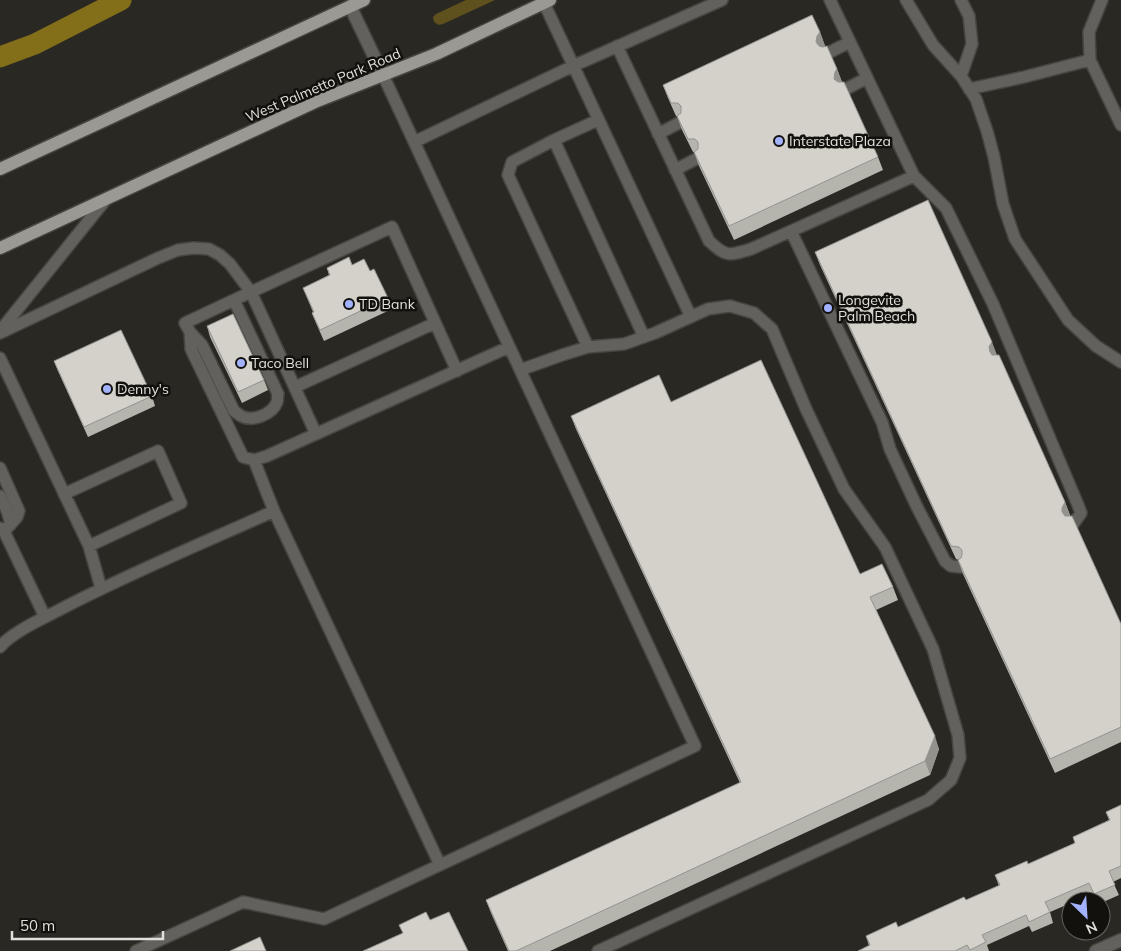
<svg xmlns="http://www.w3.org/2000/svg" width="1121" height="951" viewBox="0 0 1121 951" font-family="Mulish,sans-serif">
	<rect width="100%" height="100%" fill="#2a2822"/>
	<!-- green -->
	<path fill="#5e511d" d="M 466,0 L 495,0 L 443,24 L 439,25 L 434,22 L 433,17 L 436,14 Z"/>
	<g fill="none" stroke-linecap="round" stroke-linejoin="round">
		<!-- canal -->
		<path stroke="#836f1a" stroke-width="21" d="M 0,57 L 35,44 L 121,0"/>
		<!-- service casing -->
		<g stroke="#474540" stroke-width="14">
			<path id="service" d="M 906,0 L 933,45 L 961,76 L 976,99 L 987,131 L 994,157 L 1003,204 L 1015,239 L 1068,320 L 1096,346 L 1121,362
				M 961,0 L 969,16 L 972,44 L 961,76
				M 1102,0 L 1089,32 L 1090,60 L 1121,125
				M 544,3 L 691,317
				M 617,46 L 709,241 C 726,257 729,256 751,249 L 914,176 L 830,0
				M 828,53 L 850,42
				M 846,89 L 867,78
				M 969,89 L 1024,77 L 1090,60
				M 658,134 L 679,123
				M 554,140 L 598,120
				M 414,142 L 573,66 L 722,0
				M 675,170 L 696,159
				M 914,176 L 946,208 L 993,304 L 1078,505 L 1081,513 L 1074,523
				M 791,231 L 882,422 L 890,449 L 917,507 L 945,561 L 951,566 L 960,567
				M 234,300 L 278,394 C 277,397 278,400 277,402 C 272,415 252,422 241,416 C 238,414 236,412 234,411 L 202,345 L 190,332 L 185,323 L 251,292 L 392,227 L 457,371
				M 0,331 L 107,198
				M 190,332 L 191,349 L 243,457 L 254,460
				M 0,333 L 158,258 L 178,250 L 194,248 L 209,249 L 220,255 L 230,264 L 251,292 L 316,434
				M 588,347 L 508,175 L 512,162 L 554,140 L 644,337
				M 0,358 L 89,546 L 101,588
				M 520,370 L 565,354 L 588,347 L 624,344 L 655,333 L 708,309 L 730,306 L 754,313 L 772,329 L 806,409 L 844,489 L 885,547 L 933,649 L 958,735 L 960,758 L 951,780 L 928,800 L 598,951
				M 295,387 L 435,323
				M 0,468 L 19,511 L 17,517 L 11,524
				M 64,494 L 158,451 L 181,503 L 89,546
				M 0,496 L 7,511 L 11,524 L 7,528
				M 0,528 L 4,531 L 45,617
				M 0,647 C 12,632 44,618 61,609 C 130,573 203,543 274,511
				M 440,865 L 274,511 L 254,460 L 267,456 L 509,347
				M 136,951 L 243,902 L 324,919 L 695,746 L 383,75"/>
		</g>
		<!-- minor casing -->
		<g stroke="#474540" stroke-width="15">
			<path id="minor" d="M 350,6 L 383,75
				M 1096,951 L 1121,940"/>
		</g>
		<!-- primary casing -->
		<g stroke="#474540" stroke-width="15">
			<path id="primary" d="M 0,169 L 364,0
				M 0,248 L 315,102 L 436,54 L 550,0"/>
		</g>
		<!-- service -->
		<use href="#service" stroke="#62615e" stroke-width="11"/>
		<!-- minor -->
		<use href="#minor" stroke="#62615e" stroke-width="12"/>
		<!-- primary -->
		<use href="#primary" stroke="#9b9993" stroke-width="12"/>
	</g>
	<!-- wall -->
	<path fill="#b5b4ad" d="M 820,32 L 825,46 L 825,47 L 837,69 L 842,82 L 878,157 L 883,170 L 734,240 L 699,166 L 694,152 L 693,152 L 682,130 L 677,116 L 676,116 L 668,98 L 663,85 Z
		M 815,252 L 997,355 L 1065,502 L 1070,515 L 1070,516 L 1121,624 L 1121,742 L 1055,773 L 963,574 L 958,560 L 959,560 L 956,559 L 820,265 Z
		M 352,265 L 370,271 L 388,298 L 392,309 L 324,341 L 316,323 L 312,313 L 313,312 L 303,288 L 329,275 L 327,268 Z
		M 207,326 L 264,380 L 268,390 L 242,403 L 210,337 Z
		M 54,361 L 152,396 L 155,406 L 88,437 L 58,371 Z
		M 671,402 L 860,574 L 893,587 L 898,600 L 876,610 L 939,749 L 930,775 L 550,951 L 508,951 L 491,913 L 486,900 L 740,783 L 576,429 L 571,416 Z
		M 1121,805 L 1121,878 L 1113,882 L 1119,895 L 1101,903 L 1101,901 L 1096,901 L 1093,893 L 1075,901 L 1071,901 L 1071,903 L 1050,912 L 1053,923 L 1032,932 L 1029,926 L 987,945 L 989,951 L 858,951 L 869,946 L 866,936 L 898,927 L 966,900 L 999,886 L 995,875 L 1028,864 L 1075,843 L 1073,837 L 1109,820 L 1106,812 Z"/>
	<!-- shaded-wall -->
	<path fill="#94928d" d="M 820,32 L 825,46 L 822,49 L 816,42 L 817,36 Z
		M 837,69 L 842,82 L 839,92 L 834,79 L 835,72 Z
		M 992,342 L 997,355 L 994,361 L 990,352 L 989,347 Z
		M 1065,502 L 1070,515 L 1067,522 L 1062,512 L 1062,508 Z
		M 935,736 L 939,749 L 930,775 L 925,761 Z"/>
	<!-- building -->
	<path fill="#d3d1c9" stroke="#94928d" d="M 812,15 L 820,32 L 817,36 L 816,42 L 819,46 L 823,47 L 827,46 L 837,69 L 835,72 L 834,79 L 838,82 L 844,82 L 878,157 L 729,226 L 694,152 L 698,149 L 698,142 L 695,139 L 688,139 L 677,116 L 681,113 L 681,106 L 678,103 L 671,103 L 663,85 Z
		M 928,200 L 992,342 L 989,347 L 990,352 L 992,355 L 999,355 L 1065,502 L 1062,508 L 1062,512 L 1065,516 L 1072,516 L 1121,624 L 1121,727 L 1050,759 L 958,560 L 961,558 L 962,555 L 962,550 L 959,547 L 951,546 L 815,252 Z
		M 349,257 L 352,265 L 364,259 L 370,271 L 374,269 L 388,298 L 320,330 L 312,313 L 314,312 L 303,288 L 330,275 L 327,268 Z
		M 233,314 L 264,380 L 238,392 L 207,326 Z
		M 121,330 L 152,396 L 84,427 L 54,361 Z
		M 761,360 L 860,574 L 882,564 L 893,587 L 870,597 L 935,736 L 925,761 L 516,951 L 509,951 L 486,900 L 741,782 L 571,416 L 659,375 L 671,402 Z
		M 1121,805 L 1121,866 L 1109,871 L 1115,885 L 1094,894 L 1089,883 L 1045,902 L 1050,912 L 1029,922 L 1026,915 L 982,935 L 986,942 L 970,950 L 967,945 L 955,951 L 858,951 L 870,945 L 866,936 L 896,922 L 898,927 L 964,897 L 966,900 L 1000,885 L 995,875 L 1027,861 L 1028,864 L 1075,843 L 1073,837 L 1110,820 L 1106,812 Z
		M 426,912 L 430,920 L 449,912 L 468,951 L 363,951 L 403,933 L 399,925 Z
		M 260,937 L 266,951 L 230,951 Z"/>
	<!-- markers -->
	<g fill="#a2b2fd" stroke="#12110e" stroke-width="2">
		<circle cx="779" cy="141" r="5"/>
		<circle cx="349" cy="304" r="5"/>
		<circle cx="828" cy="308" r="5"/>
		<circle cx="241" cy="363" r="5"/>
		<circle cx="107" cy="389" r="5"/>
	</g>
	<g text-anchor="middle" dominant-baseline="central" stroke-width="5" stroke-linejoin="round" paint-order="stroke">
		<!-- street labels -->
		<g font-size="14" fill="#e1e0dc" stroke="#12110e">
			<text transform="translate(323 85) rotate(-23)">West Palmetto Park Road</text>
		</g>
		<!-- poi labels -->
		<g font-size="14" fill="#e1e0dc" stroke="#12110e" text-anchor="start">
			<text x="789" y="141">Interstate Plaza</text>
			<text x="838" y="300">Longevite<tspan x="838" dy="16">Palm Beach</tspan></text>
			<text x="359" y="304">TD Bank</text>
			<text x="251" y="363">Taco Bell</text>
			<text x="117" y="389">Denny's</text>
		</g>
	</g>
	<!-- north arrow -->
	<g transform="translate(1086 916) rotate(155)"><circle r="24" fill="#12110e" stroke="#656460"/>
	<path d="M0-4L9 19L0 12L-9 19Z" fill="#a2b2fd"/>
	<text y="-8" font-size="14" font-weight="bold" text-anchor="middle" fill="#e1e0dc">N</text>
	</g>
	<!-- scale -->
	<path d="M12 931v8h151v-8" fill="none" stroke="#e1e0dc" stroke-width="2.5"/>
	<text x="20" y="931" font-size="15" fill="#e1e0dc" stroke="#12110e" stroke-width="4" paint-order="stroke">50 m</text>
</svg>
